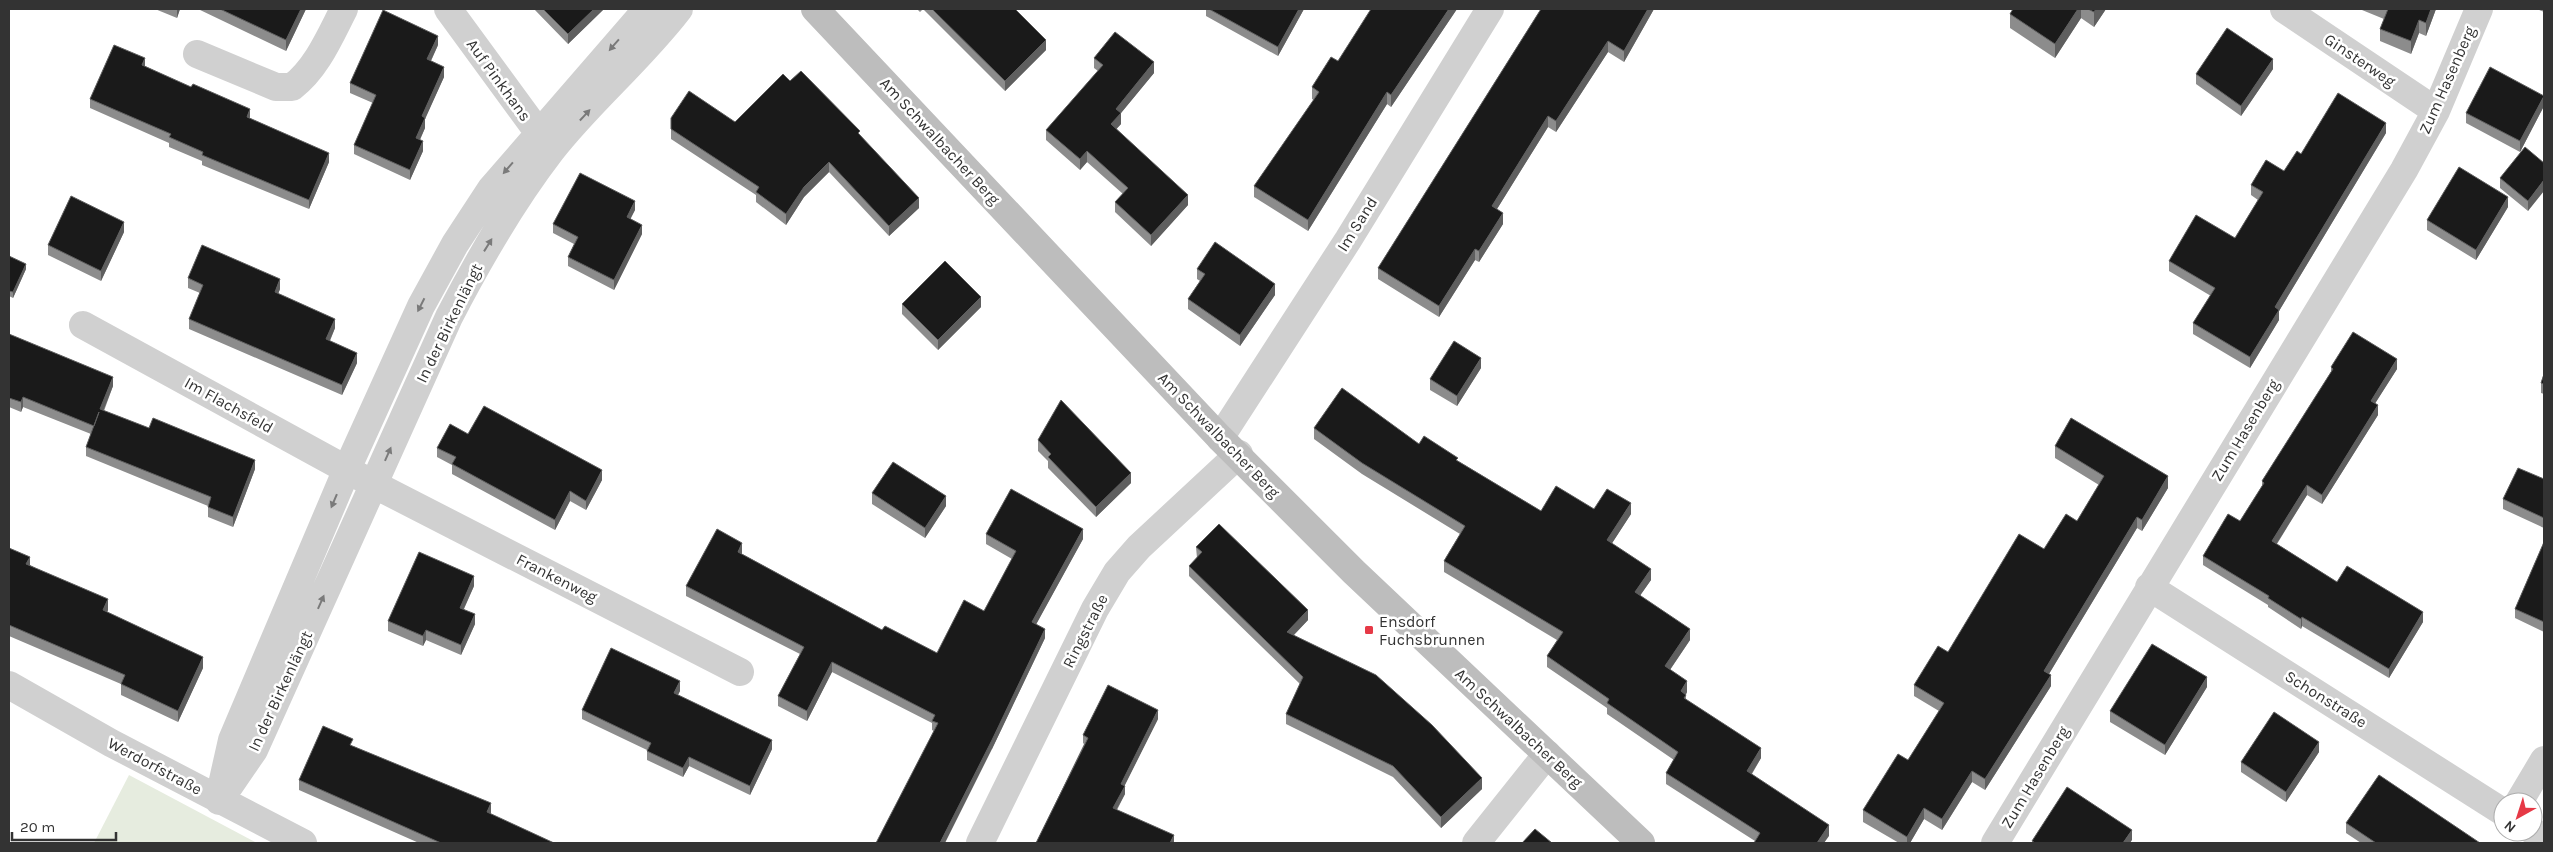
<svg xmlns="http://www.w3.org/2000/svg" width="2553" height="852" viewBox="0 0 2553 852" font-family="Karla,sans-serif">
	<rect width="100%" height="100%" fill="#fff"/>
	<!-- green -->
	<path fill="#e6ecdf" d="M 129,775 L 257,843 L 94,843 Z"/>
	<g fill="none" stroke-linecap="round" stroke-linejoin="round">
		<!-- minor -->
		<path stroke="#d0d0d0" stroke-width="28" d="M 448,9 L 549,147
			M 2284,9 L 2436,111
			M 197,54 L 276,87 L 292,87 C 317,68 330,36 344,9
			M 83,325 L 375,485 L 740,672
			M 1220,438 L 1348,240 L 1490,9
			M 2149,587 L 2503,812
			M 9,685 L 111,743 L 303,843
			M 221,789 L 232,740 L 347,469 L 421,306 L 455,244 L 491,189 L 647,9
			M 219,801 L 254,750 L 449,317 C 479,259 511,203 551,151 C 590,101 640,60 679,9
			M 2519,802 L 2544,760
			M 2533,831 L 2544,839
			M 980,843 L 1095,609 L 1117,572 L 1139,547 L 1239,454
			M 1476,843 L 1547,754
			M 1995,843 L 2404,170 L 2436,111 L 2479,9"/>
		<!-- secondary -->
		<path stroke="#bdbdbd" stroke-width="28" d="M 815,9 L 1220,438 L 1354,572 L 1641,843"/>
	</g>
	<!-- wall -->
	<path fill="#8c8c8c" d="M 155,9 L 180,9 L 177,18 Z
		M 198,9 L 306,9 L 286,51 Z
		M 534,9 L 604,9 L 568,44 Z
		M 917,9 L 1015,9 L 1046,50 L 1005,91 L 923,9 L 920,12 Z
		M 1206,9 L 1304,9 L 1278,56 L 1206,16 Z
		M 1457,9 L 1391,107 L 1387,104 L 1308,231 L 1254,197 L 1254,186 L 1314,100 L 1312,99 L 1312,87 L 1338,61 Z
		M 1541,9 L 1654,9 L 1624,62 L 1608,52 L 1556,132 L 1548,127 L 1497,209 L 1503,224 L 1479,262 L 1475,260 L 1439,317 L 1378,279 L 1378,268 Z
		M 2013,9 L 2106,9 L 2094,27 L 2081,18 L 2055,58 L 2010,28 L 2010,14 Z
		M 2362,9 L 2436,9 L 2426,36 L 2419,33 L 2411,54 L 2380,41 L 2380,29 L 2384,19 L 2362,10 Z
		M 2537,9 L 2544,9 L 2544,12 Z
		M 438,45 L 431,61 L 444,77 L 425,118 L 425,128 L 420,140 L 423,151 L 410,180 L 354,154 L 354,145 L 373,103 L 350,93 L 350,83 Z
		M 1094,58 L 1154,73 L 1121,113 L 1121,124 L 1116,129 L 1188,205 L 1151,246 L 1115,212 L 1115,202 L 1123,194 L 1087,162 L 1080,170 L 1046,140 L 1046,130 L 1098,71 L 1094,68 Z
		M 145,66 L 250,118 L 329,162 L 309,209 L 202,165 L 202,161 L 169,147 L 169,143 L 90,108 L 90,99 Z
		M 2273,69 L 2241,116 L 2196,84 L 2196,74 Z
		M 790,81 L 860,135 L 919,208 L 889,236 L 829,172 L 804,197 L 786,225 L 756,202 L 756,195 L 671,139 L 671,118 L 735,122 Z
		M 2544,106 L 2520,152 L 2466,123 L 2466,113 Z
		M 2386,133 L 2279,311 L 2279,320 L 2250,368 L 2193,334 L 2193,323 L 2211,296 L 2169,271 L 2169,261 L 2235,238 L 2258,200 L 2251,195 L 2251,185 L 2284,171 L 2301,154 Z
		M 2544,163 L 2528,211 L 2500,188 L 2500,178 Z
		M 2508,207 L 2476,260 L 2427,230 L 2427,220 Z
		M 635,210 L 630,218 L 642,234 L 614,290 L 568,266 L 568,257 L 574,244 L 553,233 L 553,224 Z
		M 124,232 L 101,281 L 48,255 L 48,245 Z
		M 9,256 L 26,269 L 13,298 L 9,296 Z
		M 1197,269 L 1275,295 L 1240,346 L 1188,309 L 1188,299 L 1200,281 L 1197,279 Z
		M 188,278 L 280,289 L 278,294 L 335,328 L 330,341 L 357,363 L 342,395 L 189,329 L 189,319 L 200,293 L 188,288 Z
		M 902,304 L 981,307 L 938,350 L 902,314 Z
		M 9,334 L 113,386 L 104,411 L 255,469 L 233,527 L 208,517 L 208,506 L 86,456 L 86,447 L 91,434 L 23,407 L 21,412 L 9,407 Z
		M 2331,367 L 2397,369 L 2375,403 L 2378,415 L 2322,504 L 2307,495 L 2277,544 L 2337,582 L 2423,622 L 2389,678 L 2302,626 L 2301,629 L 2268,607 L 2268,605 L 2203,565 L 2203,556 L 2240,521 L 2262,486 L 2262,481 L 2331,372 Z
		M 1481,368 L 1457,406 L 1430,390 L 1430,379 Z
		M 2544,374 L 2544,394 L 2541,393 L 2541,383 Z
		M 1314,428 L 1419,444 L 1458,461 L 1541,511 L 1594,509 L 1631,514 L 1612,543 L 1651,580 L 1640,595 L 1690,640 L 1670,670 L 1687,692 L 1686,695 L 1686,700 L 1761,758 L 1752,774 L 1829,836 L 1755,841 L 1666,784 L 1666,773 L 1674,760 L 1607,714 L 1607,708 L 1547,667 L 1547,656 L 1557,640 L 1444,572 L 1444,561 L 1460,534 L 1362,474 L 1314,439 Z
		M 468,434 L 602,480 L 586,510 L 570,501 L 555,530 L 452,474 L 452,465 L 437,457 L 437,448 Z
		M 1038,440 L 1131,483 L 1096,517 L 1048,468 L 1048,461 L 1038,451 Z
		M 2055,446 L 2168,488 L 2142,531 L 2137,528 L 2049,674 L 2051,686 L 1985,790 L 1972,782 L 1942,830 L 1924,819 L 1910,843 L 1899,843 L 1863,822 L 1863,810 L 1908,760 L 1939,711 L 1914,696 L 1914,685 L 1948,652 L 2044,549 L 2077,521 L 2099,485 L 2055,458 Z
		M 2544,477 L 2544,528 L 2503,509 L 2503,499 L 2544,479 Z
		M 872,493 L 946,506 L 925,538 L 872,504 Z
		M 986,534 L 1083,539 L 1036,624 L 1045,638 L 992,749 L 934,731 L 932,730 L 932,723 L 832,672 L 807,721 L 778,706 L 778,696 L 800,654 L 686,596 L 686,586 L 742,553 L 742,554 L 882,630 L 937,653 L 984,611 L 1012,559 L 986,544 Z
		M 2544,542 L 2544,632 L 2515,618 L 2515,609 Z
		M 1196,547 L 1308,620 L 1294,635 L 1482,789 L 1441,828 L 1393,777 L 1286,724 L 1286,714 L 1300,684 L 1189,576 L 1189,566 L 1197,558 Z
		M 9,548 L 30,565 L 108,610 L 107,612 L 203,668 L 178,722 L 121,695 L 121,684 L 9,636 Z
		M 474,586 L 464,609 L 475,624 L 461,655 L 426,640 L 423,646 L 388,631 L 388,621 Z
		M 2207,687 L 2165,755 L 2110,722 L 2110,711 Z
		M 680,691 L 678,695 L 772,749 L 750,795 L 689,766 L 683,777 L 647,760 L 647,750 L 582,719 L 582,710 Z
		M 1158,719 L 1124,786 L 1125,794 L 1117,810 L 1174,843 L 1036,843 L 1084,744 L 1083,743 L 1083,735 Z
		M 353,746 L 491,813 L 490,814 L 554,843 L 419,843 L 299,790 L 299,780 Z
		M 2319,752 L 2286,802 L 2241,772 L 2241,762 Z
		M 2346,823 L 2480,843 L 2361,843 L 2346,833 Z"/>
	<!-- shaded-wall -->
	<path fill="#5f5f5f" d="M 177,9 L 180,9 L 177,18 Z
		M 301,9 L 306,9 L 286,51 L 286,40 Z
		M 594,9 L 604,9 L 568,44 L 568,34 Z
		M 1299,9 L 1304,9 L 1278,56 L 1278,47 Z
		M 1449,9 L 1457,9 L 1391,107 L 1391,95 Z
		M 1648,9 L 1654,9 L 1624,62 L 1624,51 Z
		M 2078,9 L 2081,9 L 2081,18 L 2055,58 L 2055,44 Z
		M 2096,9 L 2106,9 L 2094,27 L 2094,12 Z
		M 2431,9 L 2436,9 L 2426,36 L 2426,23 Z
		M 2419,20 L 2419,33 L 2411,54 L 2411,41 Z
		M 438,36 L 438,45 L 427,69 L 427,59 Z
		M 1046,40 L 1046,50 L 1005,91 L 1005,81 Z
		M 1608,41 L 1608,52 L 1556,132 L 1556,121 Z
		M 145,58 L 145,68 L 142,65 Z
		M 2273,59 L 2273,69 L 2241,116 L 2241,106 Z
		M 1154,62 L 1154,73 L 1121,113 L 1121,124 L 1111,135 L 1111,124 L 1116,109 Z
		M 444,67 L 444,77 L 422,126 L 422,116 Z
		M 1387,92 L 1387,104 L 1308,231 L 1308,220 Z
		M 2544,96 L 2544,106 L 2520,152 L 2520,141 Z
		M 250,109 L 250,118 L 247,117 Z
		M 1548,116 L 1548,127 L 1492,217 L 1492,206 Z
		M 425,118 L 425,128 L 416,148 L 416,138 Z
		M 2386,123 L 2386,133 L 2279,311 L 2279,320 L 2250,368 L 2250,357 L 2275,307 Z
		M 423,141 L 423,151 L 410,180 L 410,170 Z
		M 1087,151 L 1087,162 L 1080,170 L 1080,159 Z
		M 329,153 L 329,162 L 309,209 L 309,200 Z
		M 829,162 L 829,172 L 804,197 L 786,225 L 786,214 L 804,187 Z
		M 2544,180 L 2544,191 L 2528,211 L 2528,201 Z
		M 1188,195 L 1188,205 L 1151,246 L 1151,235 Z
		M 2508,197 L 2508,207 L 2476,260 L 2476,250 Z
		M 919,198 L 919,208 L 889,236 L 889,226 Z
		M 635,201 L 635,210 L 627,226 L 627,217 Z
		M 1503,213 L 1503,224 L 1479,262 L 1479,251 Z
		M 124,222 L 124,232 L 101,281 L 101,271 Z
		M 642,225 L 642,234 L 614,290 L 614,280 Z
		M 1475,249 L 1475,260 L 1439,317 L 1439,306 Z
		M 26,264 L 26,269 L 13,298 L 13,292 Z
		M 280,279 L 280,289 L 275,302 L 275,292 Z
		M 1275,284 L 1275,295 L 1240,346 L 1240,335 Z
		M 981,297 L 981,307 L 938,350 L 938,340 Z
		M 335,319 L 335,328 L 326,349 L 326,339 Z
		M 357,353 L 357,363 L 342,395 L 342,385 Z
		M 1481,358 L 1481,368 L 1457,406 L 1457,396 Z
		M 2397,359 L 2397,369 L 2371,410 L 2371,401 Z
		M 113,377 L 113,386 L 100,419 L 100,409 Z
		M 23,397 L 23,407 L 21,412 L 21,402 Z
		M 2378,405 L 2378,415 L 2322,504 L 2322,495 Z
		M 255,460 L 255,469 L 233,527 L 233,517 Z
		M 602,470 L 602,480 L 586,510 L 586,501 Z
		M 1131,473 L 1131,483 L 1096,517 L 1096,507 Z
		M 2168,476 L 2168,488 L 2142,531 L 2142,520 Z
		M 2307,485 L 2307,495 L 2272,551 L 2272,541 Z
		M 570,491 L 570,501 L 555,530 L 555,520 Z
		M 946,496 L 946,506 L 925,538 L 925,528 Z
		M 1631,503 L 1631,514 L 1607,551 L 1607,540 Z
		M 2137,517 L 2137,528 L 2044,682 L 2044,671 Z
		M 1083,529 L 1083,539 L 1032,632 L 1032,622 Z
		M 742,543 L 742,553 L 738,561 L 738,552 Z
		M 30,557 L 30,568 L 26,564 Z
		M 1651,569 L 1651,580 L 1635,603 L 1635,592 Z
		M 474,576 L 474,586 L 460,617 L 460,608 Z
		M 108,599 L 108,610 L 103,621 L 103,610 Z
		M 1308,610 L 1308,620 L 1287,642 L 1287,632 Z
		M 2423,612 L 2423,622 L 2389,678 L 2389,669 Z
		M 475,614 L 475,624 L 461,655 L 461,645 Z
		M 2302,617 L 2302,626 L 2301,629 L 2301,619 Z
		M 1045,629 L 1045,638 L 992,749 L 945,843 L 940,843 Z
		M 1690,629 L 1690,640 L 1665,677 L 1665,666 Z
		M 426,630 L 426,640 L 423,646 L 423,636 Z
		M 203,657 L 203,668 L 178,722 L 178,711 Z
		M 832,662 L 832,672 L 807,721 L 807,711 Z
		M 2051,675 L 2051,686 L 1985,790 L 1985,779 Z
		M 2207,677 L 2207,687 L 2165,755 L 2165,745 Z
		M 680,681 L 680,691 L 674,702 L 674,693 Z
		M 1687,681 L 1687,692 L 1681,702 L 1681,691 Z
		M 1158,710 L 1158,719 L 1121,793 L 1121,784 Z
		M 772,740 L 772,749 L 750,795 L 750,786 Z
		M 2319,742 L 2319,752 L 2286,802 L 2286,792 Z
		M 1761,748 L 1761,758 L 1747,781 L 1747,771 Z
		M 689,757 L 689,766 L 683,777 L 683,768 Z
		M 1972,771 L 1972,782 L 1942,830 L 1942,819 Z
		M 1482,778 L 1482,789 L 1441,828 L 1441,817 Z
		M 1125,786 L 1125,794 L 1113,816 L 1113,808 Z
		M 491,803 L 491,813 L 487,822 L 487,812 Z
		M 1924,808 L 1924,819 L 1910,843 L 1907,843 L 1907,837 Z
		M 1829,825 L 1829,836 L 1824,843 L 1817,843 Z
		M 2132,830 L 2132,840 L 2130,843 L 2123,843 Z
		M 1174,835 L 1174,843 L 1170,843 Z"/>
	<!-- building -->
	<path fill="#1a1a1a" stroke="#5f5f5f" d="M 220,9 L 301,9 L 286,40 Z
		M 543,9 L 594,9 L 568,34 Z
		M 932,9 L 1015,9 L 1046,40 L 1005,81 Z
		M 1209,9 L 1299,9 L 1278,47 Z
		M 1371,9 L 1449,9 L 1391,95 L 1387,92 L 1308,220 L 1254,186 L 1319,92 L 1312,87 L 1331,57 L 1338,61 Z
		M 1541,9 L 1648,9 L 1624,51 L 1608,41 L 1556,121 L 1548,116 L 1492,206 L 1503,213 L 1479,251 L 1475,249 L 1439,306 L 1378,268 Z
		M 2013,9 L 2078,9 L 2055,44 L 2010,14 Z
		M 2088,9 L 2096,9 L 2094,12 Z
		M 2388,9 L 2431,9 L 2426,23 L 2419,20 L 2411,41 L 2380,29 Z
		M 383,10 L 438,36 L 427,59 L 444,67 L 422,116 L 425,118 L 416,138 L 423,141 L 410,170 L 354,145 L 376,95 L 350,83 Z
		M 2227,28 L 2273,59 L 2241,106 L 2196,74 Z
		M 1115,32 L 1154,62 L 1116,109 L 1121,113 L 1111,124 L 1188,195 L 1151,235 L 1115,202 L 1128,188 L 1087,151 L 1080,159 L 1046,130 L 1103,65 L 1094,58 Z
		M 114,45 L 145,58 L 142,65 L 191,87 L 193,84 L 250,109 L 247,117 L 329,153 L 309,200 L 202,155 L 203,152 L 169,137 L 171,134 L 90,99 Z
		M 2490,67 L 2544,96 L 2520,141 L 2466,113 Z
		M 801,71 L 860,131 L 858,133 L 919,198 L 889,226 L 829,162 L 804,187 L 786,214 L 756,192 L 759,187 L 671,129 L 671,118 L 689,91 L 735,122 L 783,74 L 790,81 Z
		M 2338,93 L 2386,123 L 2275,307 L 2279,310 L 2250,357 L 2193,323 L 2215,288 L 2169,261 L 2196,215 L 2235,238 L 2263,192 L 2251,185 L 2266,160 L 2284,171 L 2297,151 L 2301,154 Z
		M 2525,147 L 2544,163 L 2544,180 L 2528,201 L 2500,178 Z
		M 2459,167 L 2508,197 L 2476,250 L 2427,220 Z
		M 580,173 L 635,201 L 627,217 L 642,225 L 614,280 L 568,257 L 578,237 L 553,224 Z
		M 71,196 L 124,222 L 101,271 L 48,245 Z
		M 1215,242 L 1275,284 L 1240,335 L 1188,299 L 1205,274 L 1197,269 Z
		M 202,245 L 280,279 L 275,292 L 335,319 L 326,339 L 357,353 L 342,385 L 189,319 L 203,285 L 188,278 Z
		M 9,256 L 26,264 L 13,292 L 9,291 Z
		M 945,261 L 981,297 L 938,340 L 902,304 Z
		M 2353,332 L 2397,359 L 2371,401 L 2378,405 L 2322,495 L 2307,485 L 2272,541 L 2337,582 L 2347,566 L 2423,612 L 2389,669 L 2302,617 L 2301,619 L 2268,598 L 2269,596 L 2203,556 L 2228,514 L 2240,521 L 2264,483 L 2262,481 L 2333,369 L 2331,367 Z
		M 9,334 L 113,377 L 100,409 L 149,428 L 153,418 L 255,460 L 233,517 L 208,507 L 211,497 L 86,447 L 99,412 L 94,426 L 23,397 L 21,402 L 9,398 L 9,399 Z
		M 1454,341 L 1481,358 L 1457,396 L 1430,379 Z
		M 2544,374 L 2544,384 L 2541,383 Z
		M 1342,388 L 1419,444 L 1424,436 L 1458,458 L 1456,460 L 1541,511 L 1556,486 L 1594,509 L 1607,489 L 1631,503 L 1607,540 L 1651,569 L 1635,592 L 1690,629 L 1665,666 L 1687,681 L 1681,691 L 1686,695 L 1684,698 L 1761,748 L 1747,771 L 1829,825 L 1817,843 L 1754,843 L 1760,833 L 1666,773 L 1678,752 L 1607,703 L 1609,699 L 1547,656 L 1563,632 L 1444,561 L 1465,526 L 1362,463 L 1314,428 Z
		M 1061,400 L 1131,473 L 1096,507 L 1048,457 L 1051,454 L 1038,440 Z
		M 484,406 L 602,470 L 586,501 L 570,491 L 555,520 L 452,464 L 456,457 L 437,448 L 450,424 L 468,434 Z
		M 2071,418 L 2168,476 L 2142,520 L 2137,517 L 2044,671 L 2051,675 L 1985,779 L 1972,771 L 1942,819 L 1924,808 L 1907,837 L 1863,810 L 1898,754 L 1908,760 L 1944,703 L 1914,685 L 1938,646 L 1948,652 L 2019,534 L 2044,549 L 2066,514 L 2077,521 L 2104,476 L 2055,446 Z
		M 893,462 L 946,496 L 925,528 L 872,493 Z
		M 2518,468 L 2544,479 L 2544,477 L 2544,518 L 2503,499 Z
		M 1011,489 L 1083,529 L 1032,622 L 1045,629 L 992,740 L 940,843 L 876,843 L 938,723 L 932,721 L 935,715 L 832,662 L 807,711 L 778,696 L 804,647 L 686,586 L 717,529 L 742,543 L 738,552 L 882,630 L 885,626 L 937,653 L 964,600 L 984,611 L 1016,551 L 986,534 Z
		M 1219,524 L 1308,610 L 1287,632 L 1376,675 L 1432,725 L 1482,778 L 1441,817 L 1393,766 L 1286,714 L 1303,677 L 1189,566 L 1202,552 L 1196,547 Z
		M 2544,542 L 2544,622 L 2515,609 Z
		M 9,548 L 30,557 L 26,564 L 108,599 L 103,610 L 203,657 L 178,711 L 121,684 L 125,675 L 9,625 Z
		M 419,552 L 474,576 L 460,608 L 475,614 L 461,645 L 426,630 L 423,636 L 388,621 Z
		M 2152,644 L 2207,677 L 2165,745 L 2110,711 Z
		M 611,648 L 680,681 L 674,693 L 772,740 L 750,786 L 689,757 L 683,768 L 647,751 L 651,743 L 582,710 Z
		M 1108,685 L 1158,710 L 1121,784 L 1125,786 L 1113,808 L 1174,835 L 1170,843 L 1036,843 L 1088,738 L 1083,735 Z
		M 2274,712 L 2319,742 L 2286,792 L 2241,762 Z
		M 323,726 L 353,739 L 350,745 L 491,803 L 487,812 L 554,843 L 441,843 L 299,780 Z
		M 2379,775 L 2480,843 L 2376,843 L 2346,823 Z
		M 2067,787 L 2132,830 L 2123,843 L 2035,843 L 2032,841 Z
		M 1535,829 L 1552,843 L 1522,843 Z"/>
	<!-- one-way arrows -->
	<defs><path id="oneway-solid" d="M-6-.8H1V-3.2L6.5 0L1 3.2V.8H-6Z" transform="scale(1.25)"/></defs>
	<g fill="#7a7a7a">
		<use href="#oneway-solid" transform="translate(614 45) rotate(131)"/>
		<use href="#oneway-solid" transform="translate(585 115) rotate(-47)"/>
		<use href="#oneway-solid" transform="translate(508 168) rotate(131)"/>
		<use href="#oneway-solid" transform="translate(488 245) rotate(-58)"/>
		<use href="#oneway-solid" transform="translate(421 305) rotate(117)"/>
		<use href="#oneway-solid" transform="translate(388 454) rotate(-66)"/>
		<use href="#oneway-solid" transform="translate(334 501) rotate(113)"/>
		<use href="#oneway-solid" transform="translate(321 602) rotate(-66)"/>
	</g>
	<!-- markers -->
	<rect fill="#e63946" stroke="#fff" stroke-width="2" x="1364" y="625" width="10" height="10" rx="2.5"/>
	<g text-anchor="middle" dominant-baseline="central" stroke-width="5" stroke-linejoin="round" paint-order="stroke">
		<!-- street labels -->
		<g font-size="16" fill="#333" stroke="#fff">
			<text transform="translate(2360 60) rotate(34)">Ginsterweg</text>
			<text transform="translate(499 80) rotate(54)">Auf Pinkhans</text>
			<text transform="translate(2447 80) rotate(-66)">Zum Hasenberg</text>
			<text transform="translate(940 141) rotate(47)">Am Schwalbacher Berg</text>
			<text transform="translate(1357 224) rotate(-58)">Im Sand</text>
			<text transform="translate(449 323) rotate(-64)">In der Birkenlängt</text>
			<text transform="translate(229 405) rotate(29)">Im Flachsfeld</text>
			<text transform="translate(2245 430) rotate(-59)">Zum Hasenberg</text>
			<text transform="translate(1219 435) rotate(46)">Am Schwalbacher Berg</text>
			<text transform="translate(557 578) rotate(27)">Frankenweg</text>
			<text transform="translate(1085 631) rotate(-63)">Ringstraße</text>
			<text transform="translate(280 691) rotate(-65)">In der Birkenlängt</text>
			<text transform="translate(2326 699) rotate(32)">Schonstraße</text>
			<text transform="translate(1519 728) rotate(43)">Am Schwalbacher Berg</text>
			<text transform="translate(155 766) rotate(28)">Werdorfstraße</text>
			<text transform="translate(2035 777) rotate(-59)">Zum Hasenberg</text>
		</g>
		<!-- poi labels -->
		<g font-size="16" fill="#333" stroke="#fff" text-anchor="start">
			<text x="1379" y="621">Ensdorf<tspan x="1379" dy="18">Fuchsbrunnen</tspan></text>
		</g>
	</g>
	<!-- border -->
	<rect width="2553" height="852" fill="none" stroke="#333333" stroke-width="20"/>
	<!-- north arrow -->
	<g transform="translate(2518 817) rotate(219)"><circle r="24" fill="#ffffff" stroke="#adadad"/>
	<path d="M0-4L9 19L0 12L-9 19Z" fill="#e63946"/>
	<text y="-8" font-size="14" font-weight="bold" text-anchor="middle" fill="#333333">N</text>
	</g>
	<!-- scale -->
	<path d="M12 832v8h104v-8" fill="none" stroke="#333333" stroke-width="2.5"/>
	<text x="20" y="832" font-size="15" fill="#333333" stroke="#ffffff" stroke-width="4" paint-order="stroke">20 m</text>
</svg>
